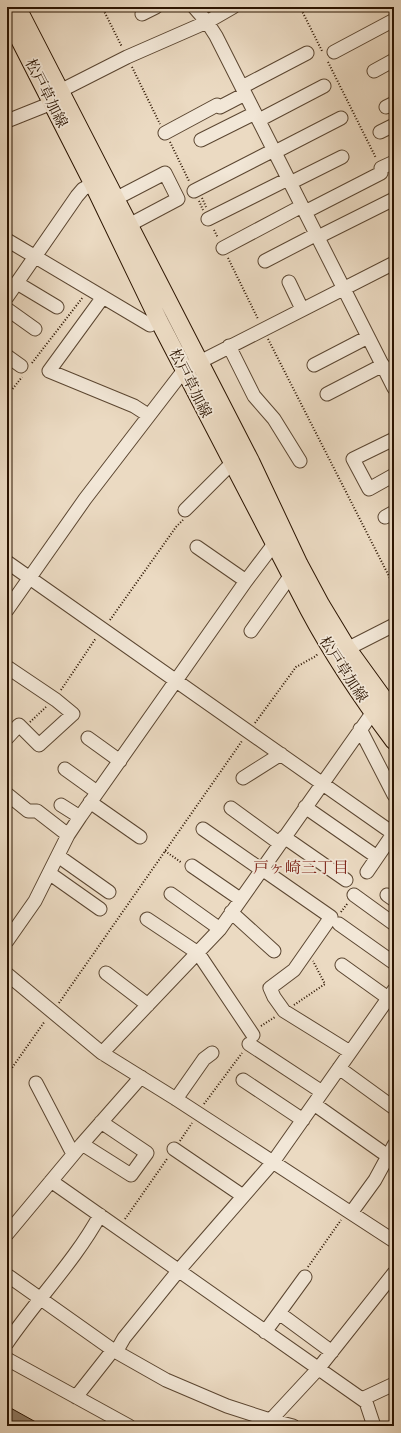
<svg xmlns="http://www.w3.org/2000/svg" width="401" height="1433" viewBox="0 0 401 1433" font-family="'Gentium Book Plus','Noto Serif JP',serif">
	<rect width="100%" height="100%" fill="#ebdac2"/>
	<filter id="stains"><feTurbulence type="fractalNoise" baseFrequency=".005" numOctaves="4"/><feColorMatrix values="0 0 0 0 .2 0 0 0 0 .09 0 0 0 0 .02 0 0 0 .5 -.17"/></filter>
	<radialGradient id="worn" r=".72"><stop offset=".6" stop-color="#630" stop-opacity="0"/><stop offset="1" stop-color="#630" stop-opacity=".3"/></radialGradient>
	<!-- building -->
	<path fill="#8f7b65" stroke="#2b1401" d="M 7,1406 L 43,1426 L 7,1426 Z"/>
	<g fill="none" stroke-linecap="round" stroke-linejoin="round">
		<!-- minor casing -->
		<g stroke="#5b4631" stroke-width="15">
			<path id="minor" d="M 194,7 L 207,22 L 216,36 L 394,388
				M 142,14 L 156,7
				M 334,52 L 394,20
				M 374,71 L 394,60
				M 242,87 L 307,53
				M 60,91 L 127,57 L 207,22 L 233,7
				M 386,107 L 394,103
				M 259,120 L 324,86
				M 7,121 L 52,103
				M 380,132 L 394,125
				M 165,133 L 217,105 L 220,107 L 245,94
				M 201,140 L 255,113
				M 275,152 L 341,118
				M 381,168 L 394,162
				M 290,183 L 342,157
				M 194,191 L 274,150
				M 115,199 L 165,173 L 178,199 L 129,225
				M 305,212 L 381,173
				M 208,219 L 288,179
				M 318,237 L 394,199
				M 7,240 L 150,325 L 159,321
				M 223,248 L 302,206
				M 265,261 L 317,234
				M 289,282 L 302,309
				M 17,283 L 57,307
				M 7,297 L 77,196 L 83,189 L 93,184
				M 103,297 L 49,371 L 134,406 L 148,415
				M 7,309 L 35,329
				M 229,346 L 254,396 L 274,419 L 300,461
				M 7,356 L 21,366
				M 314,365 L 368,337
				M 327,394 L 383,365
				M 394,439 L 353,459 L 369,489 L 394,475
				M 185,510 L 232,463
				M 385,517 L 394,512
				M 197,547 L 246,581
				M 7,562 L 394,834
				M 7,610 L 85,499 L 184,370 L 394,263
				M 251,631 L 291,575
				M 339,653 L 394,625
				M 7,667 L 56,700 L 73,714 L 39,745 L 19,725 L 7,738
				M 360,729 L 394,795
				M 88,738 L 120,761
				M 65,769 L 97,792
				M 243,778 L 281,754
				M 7,794 L 28,811 L 37,811 L 68,835
				M 90,802 L 140,837
				M 61,805 L 80,817
				M 305,807 L 377,857
				M 231,808 L 279,843
				M 203,829 L 262,870
				M 284,837 L 346,880
				M 58,856 L 109,892
				M 192,866 L 240,899
				M 262,869 L 331,917 L 294,970 L 270,988 L 274,997 L 284,1011 L 350,1052
				M 367,872 L 393,834
				M 49,873 L 100,909
				M 171,894 L 220,929
				M 354,895 L 394,924
				M 387,895 L 394,900
				M 231,912 L 274,951
				M 147,919 L 198,953 L 253,1035
				M 339,924 L 394,963
				M 7,941 L 35,901 L 68,835 L 80,817 L 246,581 L 274,544
				M 342,965 L 388,998
				M 106,973 L 148,1005
				M 7,974 L 102,1053 L 176,1099 L 394,1241
				M 249,1044 L 322,1092
				M 102,1053 L 220,929 L 373,712
				M 339,1068 L 394,1108
				M 243,1080 L 303,1120
				M 36,1083 L 73,1154
				M 176,1099 L 204,1059 L 212,1053
				M 314,1104 L 382,1152
				M 82,1144 L 131,1175 L 147,1153 L 101,1122
				M 174,1149 L 243,1196
				M 51,1181 L 366,1402 L 374,1426
				M 351,1213 L 375,1180 L 394,1145
				M 7,1234 L 82,1144 L 141,1077
				M 7,1275 L 113,1350 L 166,1380 L 227,1406 L 270,1420 L 293,1426
				M 279,1313 L 332,1352
				M 265,1332 L 305,1277
				M 7,1343 C 37,1299 75,1261 100,1215
				M 116,1352 L 124,1338 L 179,1270 L 273,1162 L 394,990
				M 7,1359 L 129,1426
				M 76,1397 L 113,1350
				M 362,1399 L 394,1384
				M 266,1425 L 318,1369 L 394,1273"/>
		</g>
		<!-- major casing -->
		<g stroke="#2b1401" stroke-width="19">
			<path id="major" d="M 17,7 L 251,462 L 299,564 L 321,605 L 347,648 L 394,713
				M 7,15 L 93,184 L 159,321 L 309,610 C 334,657 362,698 394,741"/>
		</g>
		<!-- path -->
		<path stroke="#2b1401" stroke-width="2" stroke-dasharray="1 2" stroke-linecap="butt" d="M 102,7 L 122,47
			M 300,7 L 322,51
			M 328,62 L 376,158
			M 132,67 L 160,124
			M 170,142 L 189,181
			M 202,198 L 206,207
			M 199,201 L 203,210
			M 214,230 L 218,238
			M 228,258 L 258,319
			M 268,339 L 394,586
			M 32,363 L 83,297
			M 7,396 L 22,377
			M 110,620 L 176,527 L 183,520
			M 61,690 L 96,638
			M 30,722 L 46,707
			M 255,723 L 296,667 L 316,656 L 318,653
			M 165,851 L 182,863
			M 341,912 L 347,904
			M 59,1003 L 242,741
			M 294,1005 L 325,984 L 313,961
			M 261,1026 L 275,1017
			M 7,1075 L 45,1021
			M 204,1104 L 242,1053
			M 180,1141 L 192,1123
			M 125,1219 L 167,1159
			M 308,1267 L 341,1220"/>
		<!-- minor -->
		<use href="#minor" stroke="#f2e7d7" stroke-width="13"/>
		<!-- major -->
		<use href="#major" stroke="#ebdac2" stroke-width="17"/>
	</g>
	<g text-anchor="middle" dominant-baseline="central" stroke-width="3.5" stroke-linejoin="round" paint-order="stroke">
		<!-- street labels -->
		<g font-size="15" fill="#2b1401" stroke="#f2e7d7">
			<text transform="translate(47 93) rotate(63)">松戸草加線</text>
			<text transform="translate(191 383) rotate(63)">松戸草加線</text>
			<text transform="translate(344 669) rotate(57)">松戸草加線</text>
		</g>
		<!-- neighbourhood labels -->
		<g font-size="16" fill="#7a1f14" stroke="#f2e7d7">
			<text x="301" y="867">戸ヶ崎三丁目</text>
		</g>
	</g>
	<!-- margin -->
	<rect width="401" height="1433" fill="none" stroke="#ebdac2" stroke-width="24"/>
	<rect x="8" y="8" width="385" height="1417" fill="none" stroke="#2b1401" stroke-width="2"/>
	<rect x="12" y="12" width="377" height="1409" fill="none" stroke="#2b1401"/>
	<rect width="100%" height="100%" filter="url(#stains)"/>
	<rect width="100%" height="100%" fill="url(#worn)"/>
</svg>
